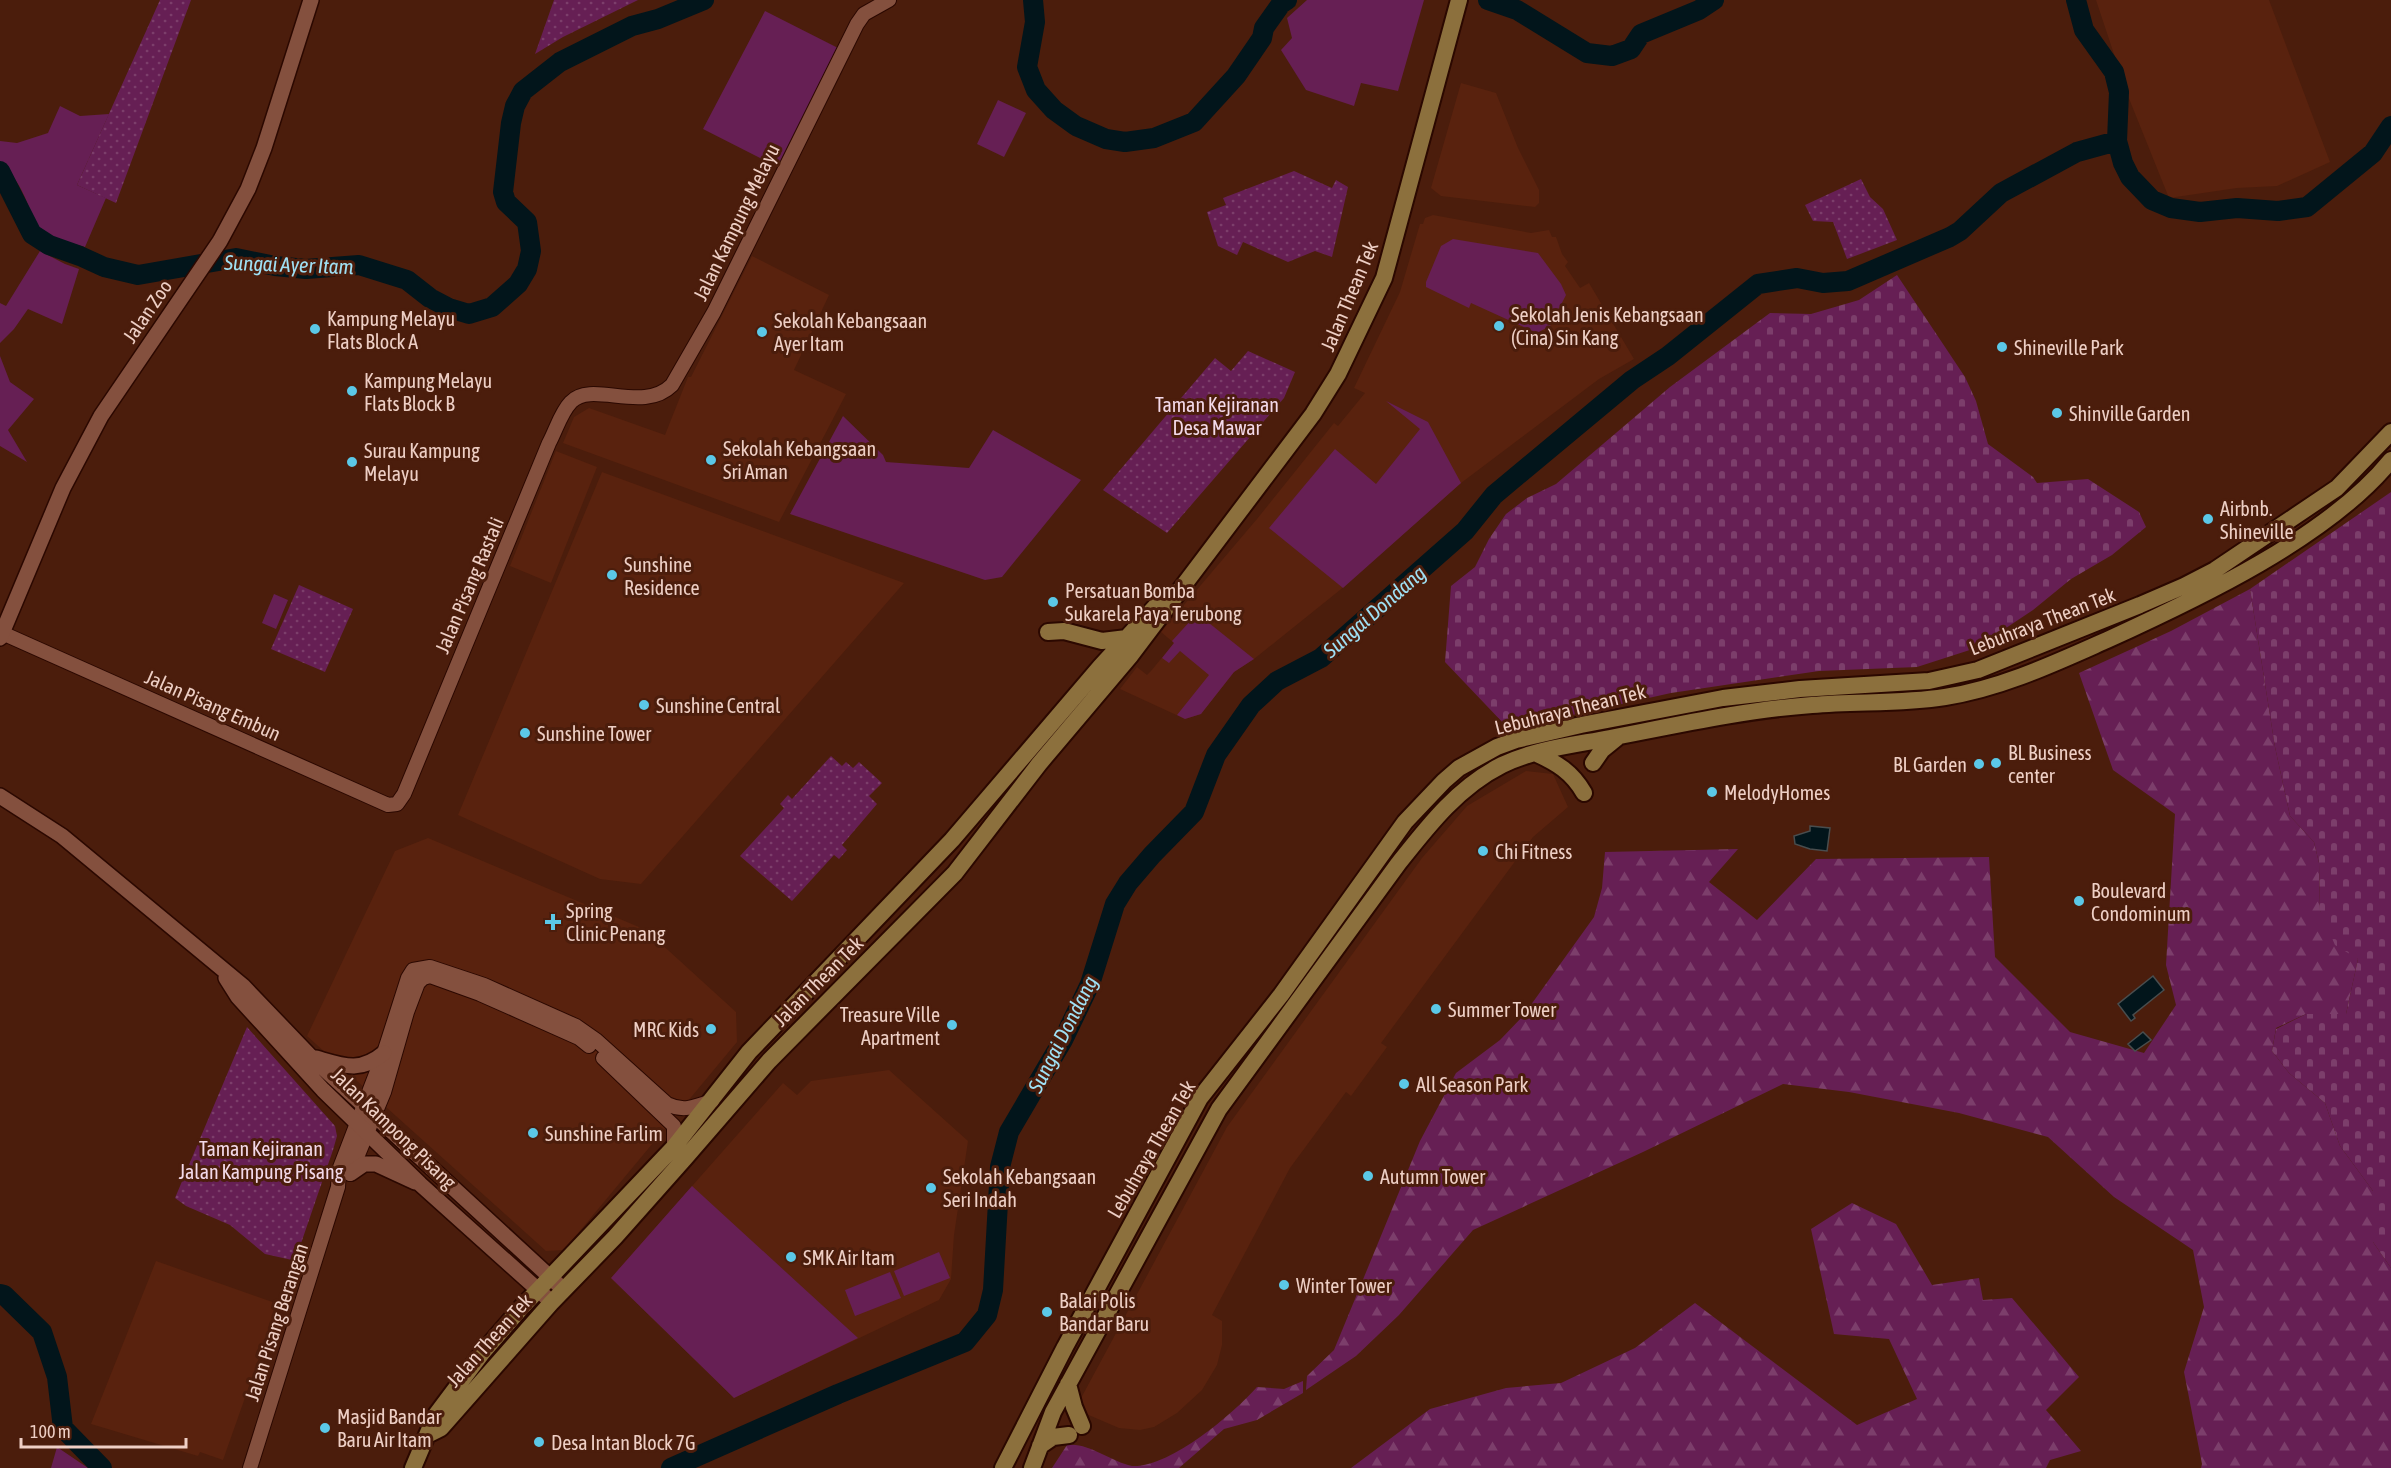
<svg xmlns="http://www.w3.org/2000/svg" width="2391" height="1468" viewBox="0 0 2391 1468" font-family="'Asap Condensed',sans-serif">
	<defs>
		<pattern id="forest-firs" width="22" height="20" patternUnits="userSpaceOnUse" patternTransform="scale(1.5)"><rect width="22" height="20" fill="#661f54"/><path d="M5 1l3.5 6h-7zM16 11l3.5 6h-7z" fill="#7c3e6b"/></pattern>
		<pattern id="cemetery-stones" width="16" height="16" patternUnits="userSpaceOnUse" patternTransform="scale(1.5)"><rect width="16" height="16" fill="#661f54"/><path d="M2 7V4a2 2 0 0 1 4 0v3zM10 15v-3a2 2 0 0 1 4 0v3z" fill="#7c3e6b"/></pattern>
		<pattern id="park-dots" width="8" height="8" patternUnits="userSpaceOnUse" patternTransform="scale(1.5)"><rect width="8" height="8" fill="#661f54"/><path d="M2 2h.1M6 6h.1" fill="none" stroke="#7c3e6b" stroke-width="1.8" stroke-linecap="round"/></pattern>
	</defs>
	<rect width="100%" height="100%" fill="#4b1d0c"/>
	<!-- built -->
	<path fill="#59220e" d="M 2096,0 L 2269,0 L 2330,162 L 2277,186 L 2237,188 L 2169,198 L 2128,96 Z
		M 1461,83 L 1496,93 L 1518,148 L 1539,190 L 1539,203 L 1535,207 L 1441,196 L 1431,188 Z
		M 1433,215 L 1531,233 L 1549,230 L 1552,237 L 1556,237 L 1562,254 L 1568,262 L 1565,266 L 1580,288 L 1589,283 L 1634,359 L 1599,379 L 1461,483 L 1340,590 L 1254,659 L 1234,672 L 1201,714 L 1185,719 L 1120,689 L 1137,667 L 1147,675 L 1151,671 L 1174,643 L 1161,632 L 1257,519 L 1334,423 L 1338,426 L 1365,393 L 1354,388 L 1400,292 L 1420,224 L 1423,224 L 1425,218 Z
		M 752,256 L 829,295 L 794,370 L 846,394 L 779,522 L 563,443 L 574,417 L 589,408 L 665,435 L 688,377 L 691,377 Z
		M 556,451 L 597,467 L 551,583 L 510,566 Z
		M 602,472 L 904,583 L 641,884 L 600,879 L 458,815 Z
		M 1526,771 L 1553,774 L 1568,807 L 1533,837 L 1381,1043 L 1387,1047 L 1351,1096 L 1346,1092 L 1290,1168 L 1212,1315 L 1222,1321 L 1222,1345 L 1217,1365 L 1202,1390 L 1177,1413 L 1154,1427 L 1140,1430 L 1119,1428 L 1084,1413 L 1080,1400 L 1227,1127 L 1422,858 L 1467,806 Z
		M 428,838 L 646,930 L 736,1012 L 737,1042 L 564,1250 L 546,1251 L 307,1036 L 395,851 Z
		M 889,1070 L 968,1141 L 954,1235 L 951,1279 L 939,1300 L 734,1398 L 611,1278 L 783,1083 L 797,1095 L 811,1081 Z
		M 156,1261 L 278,1304 L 223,1460 L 200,1452 L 198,1456 L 91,1424 Z"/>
	<!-- grass -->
	<path fill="#661f54" d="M 1307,0 L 1424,0 L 1398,91 L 1361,83 L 1354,106 L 1306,90 L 1281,50 L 1292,38 L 1287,18 Z
		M 765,11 L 840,49 L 778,167 L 703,129 Z
		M 998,100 L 1026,113 L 1004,157 L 977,144 Z
		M 60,106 L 80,116 L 109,114 L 77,185 L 106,198 L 85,247 L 44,235 L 36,230 C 28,201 21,183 0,161 L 0,141 L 17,143 L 48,133 Z
		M 1453,239 L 1538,253 L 1561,284 L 1566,295 L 1550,326 L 1537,333 L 1471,303 L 1469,308 L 1426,287 L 1426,282 L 1441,246 Z
		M 40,251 L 65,264 L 79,269 L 62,324 L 28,309 L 14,329 L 0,343 L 0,303 L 6,306 Z
		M 0,356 L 10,382 L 34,399 L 8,430 L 27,462 L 0,446 Z
		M 1386,401 L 1428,422 L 1461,483 L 1343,588 L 1269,528 L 1335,449 L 1376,484 L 1420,429 Z
		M 843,416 L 883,455 L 886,462 L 969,468 L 993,430 L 1081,480 L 1002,577 L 985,580 L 790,514 Z
		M 274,594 L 288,600 L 276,629 L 262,623 Z
		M 1197,616 L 1204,619 L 1254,659 L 1234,672 L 1201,714 L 1185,719 L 1177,715 L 1209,675 L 1180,651 L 1169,663 L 1162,658 L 1174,643 L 1172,641 L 1192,619 Z
		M 692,1186 L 858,1338 L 734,1398 L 611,1278 Z
		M 939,1252 L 950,1278 L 904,1296 L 894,1271 Z
		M 890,1272 L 901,1298 L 855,1316 L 845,1290 Z
		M 57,1447 L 88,1468 L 51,1468 Z"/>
	<!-- forest -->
	<path fill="url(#forest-firs)" d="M 2250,589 L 2275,747 L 2290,816 L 2314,842 L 2319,863 L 2320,911 L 2358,959 L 2346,1014 L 2306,1014 L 2276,1028 L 2272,1051 L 2289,1073 L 2325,1103 L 2340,1146 L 2373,1191 L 2373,1242 L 2391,1268 L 2391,1468 L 2201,1468 L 2202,1464 L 2184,1372 L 2204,1307 L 2193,1250 L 2114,1197 L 2048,1137 L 1959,1113 L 1849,1092 L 1783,1084 L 1643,1152 L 1473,1230 L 1399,1315 L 1356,1356 L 1306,1390 L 1307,1376 L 1334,1350 L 1420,1141 L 1456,1073 L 1500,1040 L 1523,1016 L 1594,917 L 1602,888 L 1605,852 L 1738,849 L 1709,882 L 1757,920 L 1816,859 L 1989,857 L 1995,957 L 2070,1032 L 2144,1053 L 2176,1005 L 2166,965 L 2175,814 L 2113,770 L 2079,673 L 2171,631 Z
		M 1852,1203 L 1896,1224 L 1932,1285 L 1979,1278 L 1983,1300 L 2012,1298 L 2079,1377 L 2046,1410 L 2081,1451 L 2050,1460 L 2046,1468 L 1351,1468 L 1430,1409 L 1506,1388 L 1561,1383 L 1635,1348 L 1695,1303 L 1857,1425 L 1917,1399 L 1889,1339 L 1834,1334 L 1811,1229 Z
		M 1303,1381 L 1303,1393 L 1257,1420 L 1224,1429 L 1179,1468 L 1052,1468 L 1067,1445 C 1088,1442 1110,1461 1132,1466 C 1170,1468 1233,1414 1257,1387 L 1284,1389 Z"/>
	<!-- cemetery -->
	<path fill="url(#cemetery-stones)" d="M 1897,275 L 1965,377 L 1976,401 L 1988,444 L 2033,477 L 2037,483 L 2088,479 L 2139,512 L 2146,527 L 2112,555 L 2071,579 L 2033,610 L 1976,648 L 1917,667 L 1819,671 L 1671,693 L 1518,727 L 1505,725 L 1445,662 L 1451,586 L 1475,567 L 1489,539 L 1506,514 L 1527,498 L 1556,484 L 1670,387 L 1770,313 L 1811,314 L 1859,300 Z
		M 2391,492 L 2391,1268 L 2373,1242 L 2373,1191 L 2340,1146 L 2325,1103 L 2289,1073 L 2272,1051 L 2276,1029 L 2306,1014 L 2346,1014 L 2358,959 L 2335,945 L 2320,911 L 2319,863 L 2314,842 L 2290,816 L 2275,747 L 2250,589 Z"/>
	<!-- park -->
	<path fill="url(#park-dots)" d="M 160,0 L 191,0 L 116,203 L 77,185 Z
		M 554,0 L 638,0 L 563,37 L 535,54 Z
		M 1294,171 L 1332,188 L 1336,180 L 1348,187 L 1332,257 L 1315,251 L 1288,262 L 1243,242 L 1237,255 L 1218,246 L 1207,212 L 1226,205 L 1223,198 Z
		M 1861,179 L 1870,197 L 1883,209 L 1897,240 L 1847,259 L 1833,222 L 1813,221 L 1805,205 Z
		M 1248,351 L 1295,372 L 1284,398 L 1167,533 L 1103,490 L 1215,358 L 1231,371 Z
		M 299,585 L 353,609 L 325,672 L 271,649 Z
		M 831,756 L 842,766 L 846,762 L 853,768 L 859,762 L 882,783 L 869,796 L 877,804 L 842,845 L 847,850 L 839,859 L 834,855 L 792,901 L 740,856 L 784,808 L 780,804 L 788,795 L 792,799 Z
		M 247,1027 L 335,1126 L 337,1136 L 333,1150 L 297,1255 L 292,1260 L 265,1254 L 230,1225 L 186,1206 L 175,1198 Z"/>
	<!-- water -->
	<path fill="#02151b" stroke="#494d4e" stroke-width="1.5" d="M 1810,826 L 1830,828 L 1827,851 L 1810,849 L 1795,844 L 1794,836 L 1810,831 Z
		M 2153,976 L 2164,990 L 2133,1015 L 2135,1018 L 2131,1021 L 2118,1004 Z
		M 2143,1032 L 2151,1040 L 2135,1051 L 2128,1044 Z"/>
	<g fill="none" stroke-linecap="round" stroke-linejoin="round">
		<!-- river -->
		<path stroke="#02151b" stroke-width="20" d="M 1033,0 L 1035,22 L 1027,67 L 1036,90 L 1054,110 L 1076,126 L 1106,139 L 1125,142 L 1154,138 L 1194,122 L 1236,76 L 1262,38 L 1264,28 L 1281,4 L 1287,0
			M 1488,0 L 1517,10 L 1587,53 L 1612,56 L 1631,49 L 1641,34 L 1699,10 L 1714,0
			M 2076,0 L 2084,30 L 2114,72 L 2119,92 L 2117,141 L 2123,163 L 2130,177 L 2152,200 L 2171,208 L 2200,212 L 2237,208 L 2278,211 L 2307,207 L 2373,153 L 2391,126
			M 0,171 L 32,234 L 49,245 L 80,256 L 104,267 L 138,275 L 236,258 L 275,266 L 306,269 L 359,265 L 407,280 L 430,298 L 449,308 L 469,314 L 492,307 L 518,284 L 527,269 L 531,251 L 527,222 L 506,202 L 503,192 L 511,123 L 515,106 L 523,91 L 560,62 L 632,26 L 658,19 L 704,0
			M 0,1294 L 4,1295 L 42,1332 L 57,1377 L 63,1428 L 102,1468
			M 671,1468 L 838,1394 L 965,1342 L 987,1315 L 993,1290 L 1000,1167 L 1009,1132 L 1063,1040 L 1090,984 L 1115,904 L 1128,883 L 1152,855 L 1194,812 L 1216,755 L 1251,705 L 1277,681 L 1321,658 L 1465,531 L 1494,495 L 1632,380 L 1668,356 L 1758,284 L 1797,278 L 1823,283 L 1848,281 L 1950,237 L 1960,231 L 2001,193 L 2077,152 L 2117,141"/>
		<!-- tertiary casing -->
		<g stroke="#2b0800" stroke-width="16">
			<path id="tertiary" d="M 2,633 L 388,805 L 397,804 L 404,794 L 549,443 C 556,430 561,412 571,402 C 592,380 643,414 672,385 L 714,312 L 857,24 L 864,14 L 889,0
				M 603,1058 L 674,1126 L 674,1147
				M 350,1174 L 384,1092 L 407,1012 L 418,983 L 423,978 L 430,976 L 480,994 L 579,1038 L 589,1046
				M 250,1468 L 338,1187 L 339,1170 L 384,1053 L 408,978 L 413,970 L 430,967 L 484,985 L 576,1026 L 596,1040 L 667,1104 C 683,1112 695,1107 712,1101"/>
		</g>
		<!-- secondary casing -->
		<g stroke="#2b0800" stroke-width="18">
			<path id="secondary" d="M 0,638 L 63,488 L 101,416 L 220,241 L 248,189 L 264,148 L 311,0
				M 0,796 L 62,836 L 243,986 L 310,1056 L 563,1289
				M 226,978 L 238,997 L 323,1090 L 420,1184 L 546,1297
				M 316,1058 C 344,1066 360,1073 384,1053
				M 351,1173 L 364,1164 L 376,1164 L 415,1182"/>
		</g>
		<!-- primary casing -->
		<g stroke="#2b0800" stroke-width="20">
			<path id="primary" d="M 1048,632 L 1064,631 L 1102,641 L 1127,638
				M 1535,753 C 1557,763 1572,772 1584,793
				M 1593,763 L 1602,750 L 1618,737
				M 1068,1384 L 1074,1407 L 1082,1426
				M 429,1434 L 441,1428 L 551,1303 L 615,1237 L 686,1157 L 769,1061 L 955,873 L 1039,764 L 1131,655 L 1313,414 L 1338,374 L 1384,278 L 1459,0
				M 1040,1446 L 1053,1437 L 1069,1435
				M 413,1468 L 435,1416 L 483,1352 L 521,1308 L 674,1147 L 749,1052 L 952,840 L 1100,667 L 1156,606
				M 1003,1468 L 1065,1347 L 1200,1098 L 1281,995 L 1405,822 L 1444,781 L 1459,768 L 1497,747 L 1516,740 L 1581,725 L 1723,698 L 1800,689 L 1929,681 L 1978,670 L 2140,605 L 2184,586 L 2215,570 L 2337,488 L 2391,432
				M 1032,1468 L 1053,1412 L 1219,1109 L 1398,864 C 1428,826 1458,787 1502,765 C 1535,749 1574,745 1610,738 C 1677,725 1744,710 1812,705 C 1857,701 1901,704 1945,697 C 2002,688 2055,663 2107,640 C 2197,599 2329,537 2391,460"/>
		</g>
		<!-- tertiary -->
		<use href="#tertiary" stroke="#84503e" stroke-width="14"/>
		<!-- secondary -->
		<use href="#secondary" stroke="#84503e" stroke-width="15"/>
		<!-- primary -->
		<use href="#primary" stroke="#8c703d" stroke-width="16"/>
	</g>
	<!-- markers -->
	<g fill="#5bc8e7" stroke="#4b1d0c" stroke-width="2">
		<circle cx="1499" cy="326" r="6"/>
		<circle cx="315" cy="329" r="6"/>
		<circle cx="762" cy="332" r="6"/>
		<circle cx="2002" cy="347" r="6"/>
		<circle cx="352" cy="391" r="6"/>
		<circle cx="2057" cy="413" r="6"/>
		<circle cx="711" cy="460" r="6"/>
		<circle cx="352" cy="462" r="6"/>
		<circle cx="2208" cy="519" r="6"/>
		<circle cx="612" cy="575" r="6"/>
		<circle cx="1053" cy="602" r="6"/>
		<circle cx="644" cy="705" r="6"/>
		<circle cx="525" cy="733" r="6"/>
		<circle cx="1996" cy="763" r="6"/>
		<circle cx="1979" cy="764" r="6"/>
		<circle cx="1712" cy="792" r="6"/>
		<circle cx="1483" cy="851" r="6"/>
		<circle cx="2079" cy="901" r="6"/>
		<path d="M550 913h6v6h6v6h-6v6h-6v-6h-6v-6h6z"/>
		<circle cx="1436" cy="1009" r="6"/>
		<circle cx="952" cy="1025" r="6"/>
		<circle cx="711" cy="1029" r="6"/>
		<circle cx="1404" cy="1084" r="6"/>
		<circle cx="533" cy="1133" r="6"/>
		<circle cx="1368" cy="1176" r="6"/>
		<circle cx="931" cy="1188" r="6"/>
		<circle cx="791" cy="1257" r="6"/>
		<circle cx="1284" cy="1285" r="6"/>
		<circle cx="1047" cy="1312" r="6"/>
		<circle cx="325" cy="1428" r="6"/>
		<circle cx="539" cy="1442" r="6"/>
	</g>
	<g text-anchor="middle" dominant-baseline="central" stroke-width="6" stroke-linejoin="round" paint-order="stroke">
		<!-- street labels -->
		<g font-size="20" fill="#eecfc5" stroke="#4b1d0c">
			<text transform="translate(736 222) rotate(-64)">Jalan Kampung Melayu</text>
			<text transform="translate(1349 296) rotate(-67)">Jalan Thean Tek</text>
			<text transform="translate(147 311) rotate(-56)">Jalan Zoo</text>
			<text transform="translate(469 585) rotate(-67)">Jalan Pisang Rastali</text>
			<text transform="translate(2042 621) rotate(-21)">Lebuhraya Thean Tek</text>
			<text transform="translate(213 705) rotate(24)">Jalan Pisang Embun</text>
			<text transform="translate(1570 709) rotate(-14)">Lebuhraya Thean Tek</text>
			<text transform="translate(818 981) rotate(-45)">Jalan Thean Tek</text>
			<text transform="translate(394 1128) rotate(44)">Jalan Kampong Pisang</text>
			<text transform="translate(1151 1149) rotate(-60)">Lebuhraya Thean Tek</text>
			<text transform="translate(276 1322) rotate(-72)">Jalan Pisang Berangan</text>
			<text transform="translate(489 1340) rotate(-48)">Jalan Thean Tek</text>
		</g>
		<!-- poi labels -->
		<g font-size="20" fill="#eecfc5" stroke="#4b1d0c" text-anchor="start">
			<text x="1511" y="314">Sekolah Jenis Kebangsaan<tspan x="1511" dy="23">(Cina) Sin Kang</tspan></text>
			<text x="327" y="318">Kampung Melayu<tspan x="327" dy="23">Flats Block A</tspan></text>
			<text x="774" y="320">Sekolah Kebangsaan<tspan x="774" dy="23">Ayer Itam</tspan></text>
			<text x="2014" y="347">Shineville Park</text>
			<text x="364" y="380">Kampung Melayu<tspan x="364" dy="23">Flats Block B</tspan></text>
			<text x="2069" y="413">Shinville Garden</text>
			<text x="723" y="448">Sekolah Kebangsaan<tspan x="723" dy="23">Sri Aman</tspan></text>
			<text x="364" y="450">Surau Kampung<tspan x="364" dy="23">Melayu</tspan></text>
			<text x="2220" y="508">Airbnb.<tspan x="2220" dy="23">Shineville</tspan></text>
			<text x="624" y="564">Sunshine<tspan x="624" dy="23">Residence</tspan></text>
			<text x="1065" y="590">Persatuan Bomba<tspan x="1065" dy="23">Sukarela Paya Terubong</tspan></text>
			<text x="656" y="705">Sunshine Central</text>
			<text x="537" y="733">Sunshine Tower</text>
			<text x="2008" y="752">BL Business<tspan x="2008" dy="23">center</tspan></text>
			<text x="1967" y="764" text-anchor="end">BL Garden</text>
			<text x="1724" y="792">MelodyHomes</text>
			<text x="1495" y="851">Chi Fitness</text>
			<text x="2091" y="890">Boulevard<tspan x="2091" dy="23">Condominum</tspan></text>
			<text x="566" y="910">Spring<tspan x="566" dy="23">Clinic Penang</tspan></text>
			<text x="1448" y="1009">Summer Tower</text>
			<text x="940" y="1014" text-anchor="end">Treasure Ville<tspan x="940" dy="23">Apartment</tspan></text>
			<text x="699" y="1029" text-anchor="end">MRC Kids</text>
			<text x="1416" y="1084">All Season Park</text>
			<text x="545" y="1133">Sunshine Farlim</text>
			<text x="943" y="1176">Sekolah Kebangsaan<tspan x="943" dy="23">Seri Indah</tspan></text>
			<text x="1380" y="1176">Autumn Tower</text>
			<text x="803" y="1257">SMK Air Itam</text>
			<text x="1296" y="1285">Winter Tower</text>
			<text x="1059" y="1300">Balai Polis<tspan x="1059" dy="23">Bandar Baru</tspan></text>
			<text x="337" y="1416">Masjid Bandar<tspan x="337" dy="23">Baru Air Itam</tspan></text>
			<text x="551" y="1442">Desa Intan Block 7G</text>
		</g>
		<!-- park labels -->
		<g font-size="20" fill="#f3d9e9" stroke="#4b1d0c">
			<text x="1217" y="404">Taman Kejiranan<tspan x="1217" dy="23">Desa Mawar</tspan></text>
			<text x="261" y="1148">Taman Kejiranan<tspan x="261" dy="23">Jalan Kampung Pisang</tspan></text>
		</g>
		<!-- water labels -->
		<g font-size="21" font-style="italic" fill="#9fe0f4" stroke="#4b1d0c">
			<text transform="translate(289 264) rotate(2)">Sungai Ayer Itam</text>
			<text transform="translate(1374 611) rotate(-41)">Sungai Dondang</text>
			<text transform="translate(1062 1034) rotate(-63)">Sungai Dondang</text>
		</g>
	</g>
	<!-- scale -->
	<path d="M21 1438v9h165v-9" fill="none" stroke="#eecfc5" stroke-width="3"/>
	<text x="30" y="1438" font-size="18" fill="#eecfc5" stroke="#4b1d0c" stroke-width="4.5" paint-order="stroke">100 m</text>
</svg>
